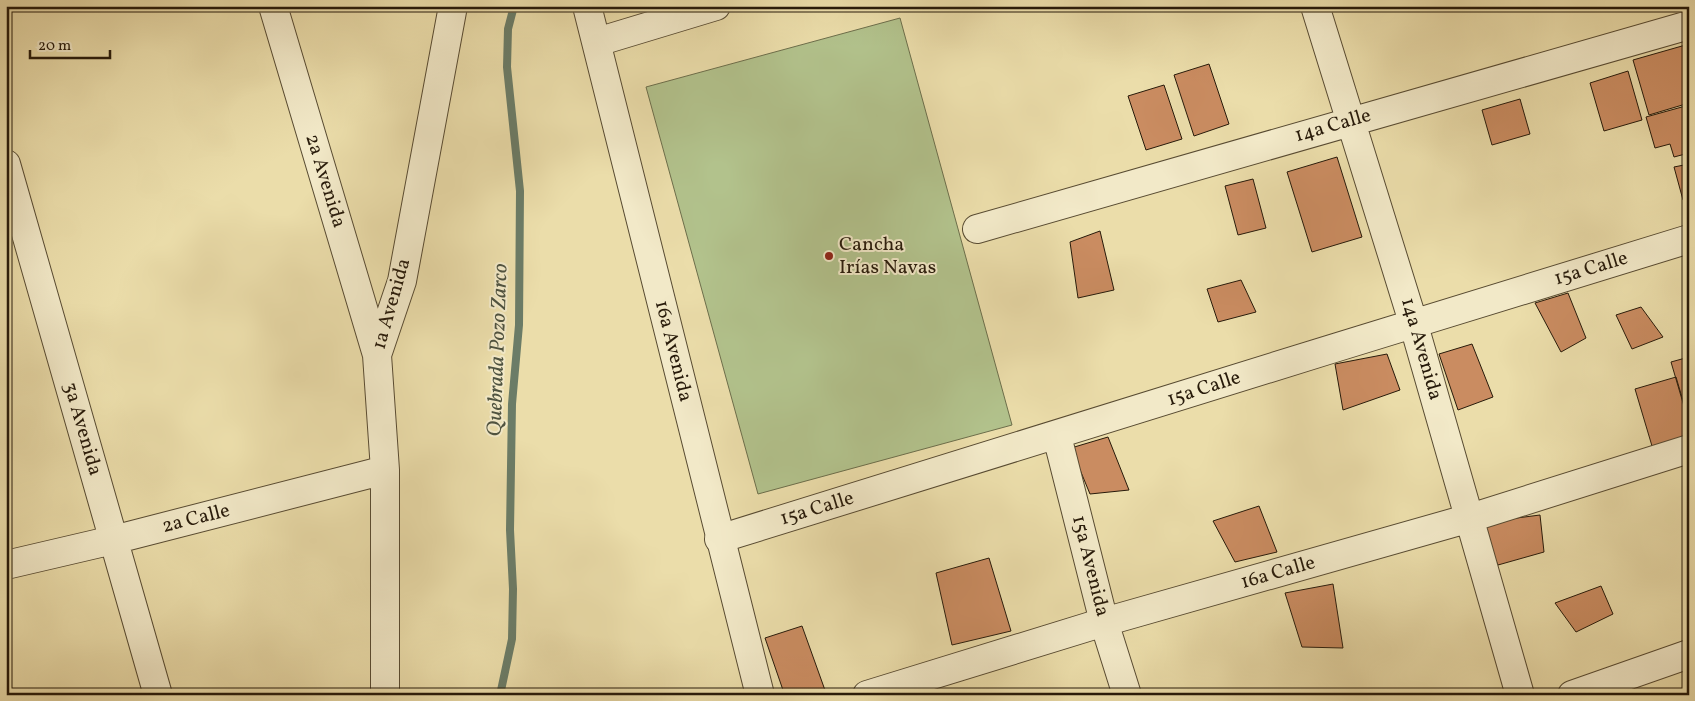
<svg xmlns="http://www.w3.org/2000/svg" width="1695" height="701" viewBox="0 0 1695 701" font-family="Vollkorn,serif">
	<rect width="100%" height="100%" fill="#ebddaa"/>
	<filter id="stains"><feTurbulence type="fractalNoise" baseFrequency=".004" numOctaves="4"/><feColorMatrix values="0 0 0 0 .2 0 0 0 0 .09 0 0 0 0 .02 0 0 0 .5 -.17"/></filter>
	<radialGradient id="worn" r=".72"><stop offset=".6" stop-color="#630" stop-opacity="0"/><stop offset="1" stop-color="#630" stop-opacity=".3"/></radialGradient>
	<!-- green -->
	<path fill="#b2c28c" stroke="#6c6e4b" d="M 900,18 L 1012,425 L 758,494 L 646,87 Z"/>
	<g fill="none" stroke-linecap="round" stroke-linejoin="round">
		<!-- stream -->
		<path stroke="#6b7c67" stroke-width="8" d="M 500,695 L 512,639 L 513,589 L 510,530 L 512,404 L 519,325 L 520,191 L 507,67 L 508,29 L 514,6"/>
	</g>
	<!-- building -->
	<path fill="#ca8c61" stroke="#271a0a" d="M 1689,44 L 1689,103 L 1649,115 L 1633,60 Z
		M 1209,64 L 1229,124 L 1194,136 L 1174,75 Z
		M 1628,71 L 1642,120 L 1604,131 L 1590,83 Z
		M 1164,85 L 1182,139 L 1146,150 L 1128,96 Z
		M 1520,99 L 1530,134 L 1492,145 L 1482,110 Z
		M 1689,105 L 1689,153 L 1674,157 L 1670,144 L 1655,148 L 1646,117 Z
		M 1337,157 L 1362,237 L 1312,252 L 1287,172 Z
		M 1689,164 L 1689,199 L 1683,200 L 1674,167 Z
		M 1253,179 L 1266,228 L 1238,235 L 1225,186 Z
		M 1100,231 L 1114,290 L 1078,298 L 1070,242 Z
		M 1241,280 L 1256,312 L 1218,322 L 1207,289 Z
		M 1568,293 L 1586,338 L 1561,352 L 1535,303 Z
		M 1641,307 L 1663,337 L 1632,349 L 1616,315 Z
		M 1472,344 L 1493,397 L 1458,410 L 1439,354 Z
		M 1387,354 L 1400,390 L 1343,410 L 1335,364 Z
		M 1689,357 L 1689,420 L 1688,420 L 1671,362 Z
		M 1676,377 L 1689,421 L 1689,436 L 1652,446 L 1635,389 Z
		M 1108,437 L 1129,490 L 1090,494 L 1071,448 Z
		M 1259,506 L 1277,552 L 1235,562 L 1213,521 Z
		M 1540,515 L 1544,552 L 1498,565 L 1478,523 Z
		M 989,558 L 1011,631 L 952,645 L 936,573 Z
		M 1333,584 L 1343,648 L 1302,647 L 1285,593 Z
		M 1601,586 L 1613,614 L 1576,632 L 1555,603 Z
		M 802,626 L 826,693 L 784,693 L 765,638 Z"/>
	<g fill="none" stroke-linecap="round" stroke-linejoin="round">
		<!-- minor casing -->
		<g stroke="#584b32" stroke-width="30">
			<path id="minor" d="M 273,6 L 377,355
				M 1315,6 L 1413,322 L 1520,695
				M 597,42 L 716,6
				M 6,164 L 158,695
				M 977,229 L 1689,25
				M 1057,436 L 1104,622 L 1127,695
				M 719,539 C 1043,440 1365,337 1689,239
				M 6,565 L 113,540 L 385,470
				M 385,695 L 385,470 L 377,355 L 402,281 L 453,6
				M 867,695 L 1104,622 L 1470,518 L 1689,449
				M 1572,695 L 1689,654"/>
		</g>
		<!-- tertiary casing -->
		<g stroke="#584b32" stroke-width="30">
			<path id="tertiary" d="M 587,6 L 760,695"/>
		</g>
		<!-- minor -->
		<use href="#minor" stroke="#f2e9c8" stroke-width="28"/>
		<!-- tertiary -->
		<use href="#tertiary" stroke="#f2e9c8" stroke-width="28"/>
	</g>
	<!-- markers -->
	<circle fill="#8f2418" stroke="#f2e9c8" stroke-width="2" cx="829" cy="256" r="5"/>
	<g text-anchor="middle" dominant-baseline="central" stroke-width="4" stroke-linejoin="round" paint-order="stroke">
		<!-- street labels -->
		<g font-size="20" fill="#271a0a" stroke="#f2e9c8">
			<text transform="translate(1333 126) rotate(-16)">14a Calle</text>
			<text transform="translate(325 181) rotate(73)">2a Avenida</text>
			<text transform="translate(1591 269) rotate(-17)">15a Calle</text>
			<text transform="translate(392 304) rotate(-74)">1a Avenida</text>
			<text transform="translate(1421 349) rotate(74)">14a Avenida</text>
			<text transform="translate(673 351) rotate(76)">16a Avenida</text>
			<text transform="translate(1204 389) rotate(-18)">15a Calle</text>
			<text transform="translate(82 429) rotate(74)">3a Avenida</text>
			<text transform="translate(817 509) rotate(-17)">15a Calle</text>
			<text transform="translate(196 519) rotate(-14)">2a Calle</text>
			<text transform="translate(1090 566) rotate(76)">15a Avenida</text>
			<text transform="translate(1278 573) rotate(-16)">16a Calle</text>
		</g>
		<!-- poi labels -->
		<g font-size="20" fill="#271a0a" stroke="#f2e9c8" text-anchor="start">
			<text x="839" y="245">Cancha<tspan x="839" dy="23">Irías Navas</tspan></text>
		</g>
		<!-- water labels -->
		<g font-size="21" font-style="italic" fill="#4f5340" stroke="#f2e9c8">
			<text transform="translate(498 350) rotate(-88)">Quebrada Pozo Zarco</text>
		</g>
	</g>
	<!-- margin -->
	<rect width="1695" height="701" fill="none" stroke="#ebddaa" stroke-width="25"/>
	<rect x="8" y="8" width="1680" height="686" fill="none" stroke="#271a0a" stroke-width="2.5"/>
	<rect x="12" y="12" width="1670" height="676" fill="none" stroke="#271a0a"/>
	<!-- scale -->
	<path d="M30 50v8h80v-8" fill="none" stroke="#271a0a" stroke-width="2.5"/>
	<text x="38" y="50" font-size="15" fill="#271a0a" stroke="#f2e9c8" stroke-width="4" paint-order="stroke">20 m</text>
	<rect width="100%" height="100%" filter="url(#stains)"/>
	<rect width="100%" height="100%" fill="url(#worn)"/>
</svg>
